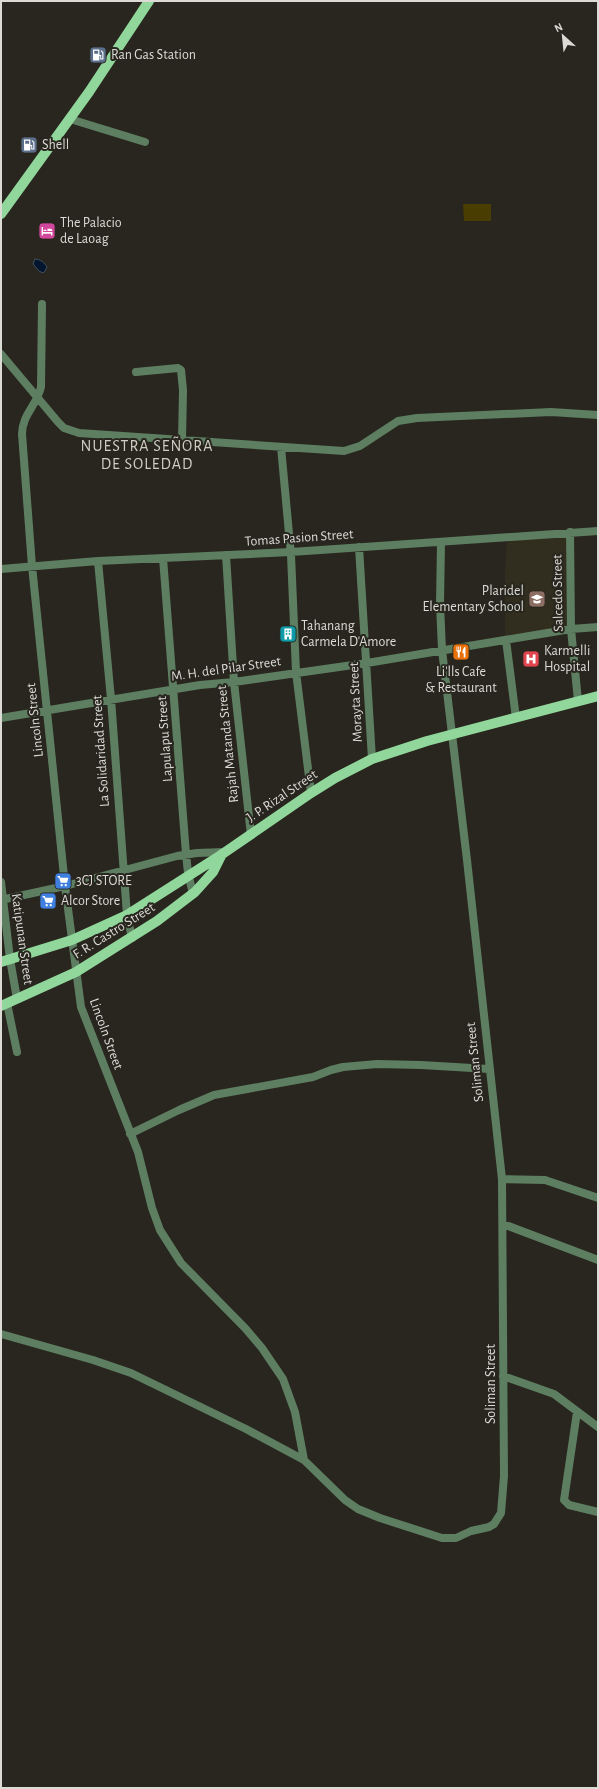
<svg xmlns="http://www.w3.org/2000/svg" width="599" height="1789" viewBox="0 0 599 1789" font-family="'Alegreya Sans',sans-serif">
	<rect width="100%" height="100%" fill="#28261e"/>
	<!-- built -->
	<path fill="#312e1f" d="M 567,534 L 569,627 L 505,636 L 505,571 L 507,542 Z"/>
	<!-- pitch -->
	<path fill="#493d01" d="M 463,204 L 491,204 L 491,221 L 464,221 Z"/>
	<!-- water -->
	<path fill="#04162d" stroke="#44515f" d="M 35,259 C 40,259 45,263 47,267 L 45,271 L 43,273 L 39,271 L 33,264 Z"/>
	<g fill="none" stroke-linecap="round" stroke-linejoin="round">
		<!-- minor -->
		<path stroke="#5d7e61" stroke-width="8" d="M 70,119 L 145,142
			M 42,304 L 41,387 C 37,405 22,415 22,434 L 32,566 L 65,886 L 81,1007 L 138,1152 L 152,1208 L 160,1230 L 181,1263 L 245,1328 L 262,1348 L 283,1379 L 295,1412 L 304,1460
			M 1,354 L 58,422 L 64,428 L 79,433 L 344,451 L 360,446 L 398,421 L 417,418 L 551,412 L 598,415
			M 136,372 L 178,368 L 181,370 L 183,390 L 182,441
			M 281,447 L 291,555 L 296,672 L 311,793
			M 570,532 L 571,629 L 578,701
			M 359,547 L 372,759
			M 226,555 L 234,682 L 251,835
			M 163,558 L 186,854 L 188,873 L 193,894
			M 98,561 L 111,699 L 127,915 L 132,938
			M 1,569 L 98,561 L 291,552 L 598,531
			M 506,640 L 516,718
			M 1,718 L 200,685 L 234,682 L 367,663 L 571,629 L 598,627
			M 1,882 L 10,959 L 17,999
			M 1,900 L 65,886 L 177,856 L 197,853 L 224,852
			M 7,1003 L 17,1052
			M 130,1134 L 179,1110 L 214,1095 L 313,1077 L 331,1070 L 343,1067 L 377,1064 L 421,1065 L 489,1069
			M 502,1179 L 545,1180 L 598,1198
			M 503,1224 L 598,1260
			M 1,1334 L 93,1360 L 131,1373 L 246,1429 L 304,1460 L 345,1500 L 358,1509 L 380,1518 L 442,1538 L 456,1538 L 471,1531 L 489,1527 L 494,1524 L 501,1513 L 504,1476 L 502,1179 L 467,860 L 442,650 L 440,604 L 441,542
			M 503,1376 L 554,1394 L 598,1427
			M 577,1412 L 564,1500 L 569,1505 L 598,1512"/>
		<!-- major -->
		<path stroke="#91d79b" stroke-width="10" d="M 1,214 L 89,92 L 149,1
			M 1,962 L 72,940 L 127,915 L 218,857 L 311,793 L 335,778 L 372,759 L 427,741 L 598,696
			M 1,1006 L 76,972 L 157,921 L 195,892 L 213,872 L 222,854"/>
	</g>
	<!-- icons -->
	<defs>
		<g id="fuel-square" transform="scale(0.9)"><rect x="-9" y="-9" width="18" height="18" rx="4" fill="#5c6f8a" stroke="#28261e"/><path d="M-5.5-6h7V0h2V4h1.3V-2.5L3-4.5l.8-.8L6-3V5H2.5V1h-1V6h-7ZM-4.2-4.7v3.2H.2V-4.7Z" fill="#fff"/></g>
		<g id="hotel-square" transform="scale(0.9)"><rect x="-9" y="-9" width="18" height="18" rx="4" fill="#d1479c" stroke="#28261e"/><path d="M-6-4.5h1.5V1H6V5H4.5V3h-9V5H-6ZM-4 0a1.8 1.8 0 1 1 3.6 0ZM.5 0V-2.5h3Q6-2.5 6 0Z" fill="#fff"/></g>
		<g id="school-square" transform="scale(0.9)"><rect x="-9" y="-9" width="18" height="18" rx="4" fill="#8d6e63" stroke="#28261e"/><path d="M0-5L7-2L0 1L-7-2ZM-4 1L0 2.5L4 1V4Q0 6-4 4Z" fill="#fff"/></g>
		<g id="building-square" transform="scale(0.9)"><rect x="-9" y="-9" width="18" height="18" rx="4" fill="#0f9aa8" stroke="#28261e"/><path d="M-4-6H4V6H1V3H-1V6H-4ZM-2.5-4.3h1.7v1.8h-1.7ZM.8-4.3h1.7v1.8H.8ZM-2.5-1h1.7V.8h-1.7ZM.8-1h1.7V.8H.8Z" fill="#fff"/></g>
		<g id="restaurant-square" transform="scale(0.9)"><rect x="-9" y="-9" width="18" height="18" rx="4" fill="#e8710a" stroke="#28261e"/><path d="M-5-6h1v4h1v-4h1v4h1v-4h1v5L-1.5 .5V6h-2V.5L-5-1ZM5-6V6H3V1.5H1.5Q1.5-4 5-6Z" fill="#fff"/></g>
		<g id="hospital-square" transform="scale(0.9)"><rect x="-9" y="-9" width="18" height="18" rx="4" fill="#e0444e" stroke="#28261e"/><path d="M-5-5h3v3.5h4V-5h3V5h-3V1.5h-4V5h-3Z" fill="#fff"/></g>
		<g id="supermarket-square" transform="scale(0.9)"><rect x="-9" y="-9" width="18" height="18" rx="4" fill="#3f7fe0" stroke="#28261e"/><path d="M-6-5.5h2.5l.6 2H6L4.5 2H-2.5L-4.4-4H-6ZM-1.5 3.2a1.3 1.3 0 1 0 .1 0ZM3 3.2a1.3 1.3 0 1 0 .1 0Z" fill="#fff"/></g>
	</defs>
	<g fill-rule="evenodd">
		<use href="#fuel-square" x="98" y="55"/>
		<use href="#fuel-square" x="29" y="145"/>
		<use href="#hotel-square" x="47" y="231"/>
		<use href="#school-square" x="537" y="599"/>
		<use href="#building-square" x="288" y="634"/>
		<use href="#restaurant-square" x="461" y="652"/>
		<use href="#hospital-square" x="531" y="659"/>
		<use href="#supermarket-square" x="63" y="881"/>
		<use href="#supermarket-square" x="48" y="901"/>
	</g>
	<g text-anchor="middle" dominant-baseline="central" stroke-width="4" stroke-linejoin="round" paint-order="stroke">
		<!-- poi labels -->
		<g font-size="14" fill="#dbdad5" stroke="#28261e" text-anchor="start">
			<text x="111" y="55">Ran Gas Station</text>
			<text x="42" y="145">Shell</text>
			<text x="60" y="223">The Palacio<tspan x="60" dy="16">de Laoag</tspan></text>
			<text x="524" y="591" text-anchor="end">Plaridel<tspan x="524" dy="16">Elementary School</tspan></text>
			<text x="301" y="626">Tahanang<tspan x="301" dy="16">Carmela D'Amore</tspan></text>
			<text x="544" y="651">Karmelli<tspan x="544" dy="16">Hospital</tspan></text>
			<text x="461" y="672" text-anchor="middle">Li'lls Cafe<tspan x="461" dy="16">&amp; Restaurant</tspan></text>
			<text x="76" y="881">3CJ STORE</text>
			<text x="61" y="901">Alcor Store</text>
		</g>
		<!-- street labels -->
		<g font-size="14" fill="#dbdad5" stroke="#28261e">
			<text transform="translate(299 538) rotate(-4)">Tomas Pasion Street</text>
			<text transform="translate(558 593) rotate(-91)">Salcedo Street</text>
			<text transform="translate(226 669) rotate(-8)">M. H. del Pilar Street</text>
			<text transform="translate(356 702) rotate(-93)">Morayta Street</text>
			<text transform="translate(35 720) rotate(-96)">Lincoln Street</text>
			<text transform="translate(165 739) rotate(-94)">Lapulapu Street</text>
			<text transform="translate(228 744) rotate(-96)">Rajah Matanda Street</text>
			<text transform="translate(101 751) rotate(-94)">La Solidaridad Street</text>
			<text transform="translate(282 796) rotate(-34)">J. P. Rizal Street</text>
			<text transform="translate(114 931) rotate(-32)">F. R. Castro Street</text>
			<text transform="translate(22 939) rotate(82)">Katipunan Street</text>
			<text transform="translate(106 1034) rotate(70)">Lincoln Street</text>
			<text transform="translate(475 1062) rotate(-96)">Soliman Street</text>
			<text transform="translate(491 1384) rotate(-90)">Soliman Street</text>
		</g>
		<!-- quarter labels -->
		<g font-size="16" letter-spacing="1" fill="#cfcdc2" stroke="#28261e">
			<text x="147" y="446">NUESTRA SEÑORA<tspan x="147" dy="18">DE SOLEDAD</tspan></text>
		</g>
	</g>
	<!-- border -->
	<rect width="599" height="1789" fill="none" stroke="#dbdad5" stroke-width="4"/>
	<!-- north arrow -->
	<g transform="translate(563 36) rotate(333)" stroke="#28261e" stroke-width="3" paint-order="stroke">
	<path d="M0-3L7 15L0 10L-7 15Z" fill="#dbdad5"/>
	<text y="-6" font-size="11" font-weight="bold" text-anchor="middle" fill="#dbdad5">N</text>
	</g>
</svg>
